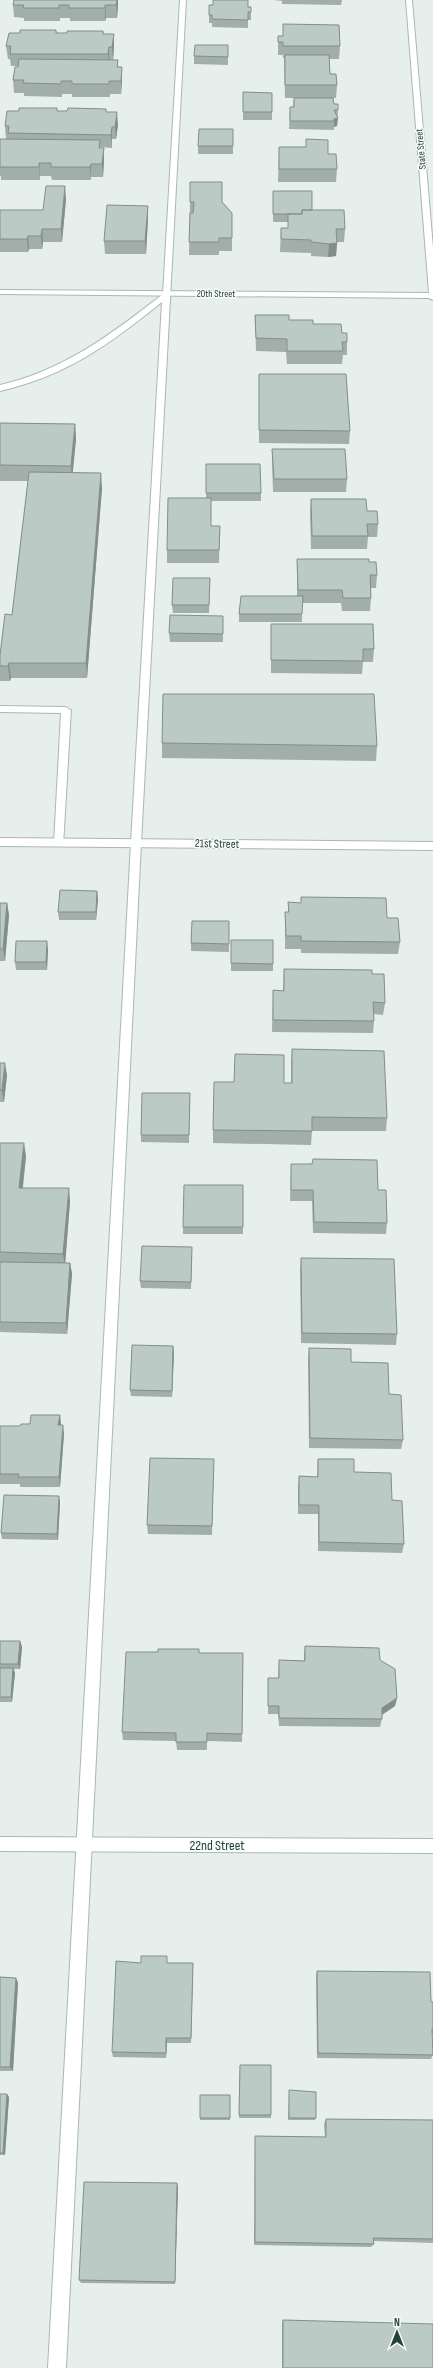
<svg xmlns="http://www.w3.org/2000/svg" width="433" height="2368" viewBox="0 0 433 2368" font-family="'Sofia Sans Condensed',sans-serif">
	<rect width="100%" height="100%" fill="#e6efeb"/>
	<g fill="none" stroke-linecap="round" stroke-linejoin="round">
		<!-- lane casing -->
		<g stroke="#a8b8b2" stroke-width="2">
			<path id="lane" d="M 180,0 L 186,0 L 141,843 L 66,2368 L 48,2368 L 131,843 L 162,302 C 110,344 66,376 0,391 L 0,385 C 63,371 113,333 163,294 Z
				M 0,706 L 66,707 L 71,710 L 63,846 L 55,846 L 54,843 L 61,713 L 0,712 Z"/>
		</g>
		<!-- street casing -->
		<g stroke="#a8b8b2" stroke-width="2">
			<path id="street" d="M 406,0 L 412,0 L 433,248 L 433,300 L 429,298 L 0,294 L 0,290 L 429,293 Z
				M 0,838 L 433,842 L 433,850 L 0,846 Z
				M 0,1837 L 433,1839 L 433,1853 L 0,1851 Z"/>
		</g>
		<!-- lane -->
		<use href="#lane" fill="#fff" fill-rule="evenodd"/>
		<!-- street -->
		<use href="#street" fill="#fff" fill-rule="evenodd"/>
	</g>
	<!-- wall -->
	<path fill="#a1aea9" d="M 14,0 L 118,0 L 118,5 L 117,18 L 106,18 L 105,21 L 70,21 L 70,18 L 60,18 L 60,21 L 24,21 L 24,18 L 14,17 L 13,5 Z
		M 274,0 L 342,0 L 341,5 L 282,4 L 282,1 Z
		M 209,5 L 248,7 L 251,12 L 251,20 L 248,20 L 248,28 L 212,27 L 212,23 L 209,23 Z
		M 283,24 L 340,46 L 339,59 L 329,59 L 330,74 L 337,85 L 336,98 L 333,98 L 334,104 L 338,110 L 337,126 L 334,127 L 334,130 L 289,129 L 290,107 L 293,107 L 294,98 L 285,98 L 284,58 L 283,58 L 283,55 L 278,55 L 278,36 L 283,36 Z
		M 56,30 L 57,33 L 67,33 L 103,31 L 104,34 L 114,46 L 113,60 L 119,67 L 122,67 L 122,80 L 121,94 L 110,94 L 110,97 L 72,97 L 72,94 L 62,94 L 62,97 L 24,96 L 24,93 L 14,93 L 13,80 L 18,66 L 11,66 L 10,59 L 8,59 L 6,46 L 20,33 Z
		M 228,45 L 228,65 L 194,64 L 194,56 Z
		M 243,92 L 272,93 L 272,120 L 243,120 Z
		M 106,109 L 106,112 L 118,125 L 116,139 L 112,139 L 112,148 L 100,147 L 104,161 L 103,177 L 91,177 L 91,180 L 52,180 L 51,176 L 40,176 L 40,180 L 1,180 L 1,176 L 0,176 L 0,139 L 9,139 L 6,139 L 5,126 L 57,111 L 67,111 Z
		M 233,129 L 233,154 L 198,154 L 198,146 Z
		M 306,139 L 328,154 L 337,169 L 336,182 L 278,182 L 279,147 L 306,147 Z
		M 273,191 L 312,210 L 345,229 L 344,242 L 337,242 L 336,256 L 328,257 L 311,256 L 311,253 L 280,252 L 281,228 L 288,228 L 288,222 L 273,222 Z
		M 66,199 L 62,242 L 43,242 L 42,249 L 29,249 L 28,252 L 0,252 L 0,210 L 43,210 Z
		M 190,202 L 222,202 L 232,213 L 232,251 L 219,251 L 219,255 L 189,255 Z
		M 148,219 L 146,254 L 105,254 L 104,241 Z
		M 255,315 L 313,324 L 342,333 L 347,342 L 347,355 L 343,355 L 342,364 L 287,364 L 286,352 L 256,351 Z
		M 259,374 L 350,431 L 349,444 L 259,443 Z
		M 0,423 L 75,424 L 76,439 L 72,473 L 102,488 L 87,678 L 11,678 L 10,681 L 0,681 L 0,655 L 12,615 L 28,481 L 0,481 Z
		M 272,449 L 347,479 L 346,492 L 273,492 L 272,463 Z
		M 206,464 L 261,493 L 261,501 L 211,501 L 211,526 L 220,526 L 219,563 L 167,563 L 167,550 L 206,498 Z
		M 311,499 L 378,524 L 377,537 L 368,537 L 367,549 L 311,549 L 310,512 Z
		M 297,559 L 369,562 L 377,575 L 376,588 L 371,588 L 371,598 L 370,611 L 342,611 L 341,603 L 302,603 L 302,622 L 239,622 L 239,614 L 297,596 Z
		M 210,578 L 209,613 L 173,613 L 172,605 Z
		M 223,616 L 223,642 L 170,642 L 169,633 Z
		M 271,624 L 374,649 L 373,662 L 363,662 L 362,674 L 271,673 Z
		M 162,743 L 377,746 L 376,761 L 162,758 Z
		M 97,891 L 98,899 L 96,920 L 59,920 L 58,912 Z
		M 288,902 L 387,918 L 400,942 L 398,954 L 301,953 L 301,949 L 285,949 L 285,912 L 288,912 Z
		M 0,903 L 7,903 L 9,915 L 5,961 L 0,961 Z
		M 229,921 L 229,952 L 191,951 L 191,943 Z
		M 231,940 L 273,964 L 273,971 L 231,971 Z
		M 48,949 L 47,970 L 16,970 L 15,962 Z
		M 284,969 L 372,974 L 385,1003 L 383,1015 L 374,1014 L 374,1021 L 373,1033 L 272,1032 L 273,990 L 283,991 Z
		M 292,1049 L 387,1118 L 386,1131 L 312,1131 L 311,1145 L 213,1143 L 213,1130 L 234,1082 L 291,1083 L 291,1063 Z
		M 0,1063 L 7,1075 L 4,1102 L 0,1102 Z
		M 190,1093 L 189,1143 L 141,1142 L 141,1135 Z
		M 0,1143 L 26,1156 L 23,1188 L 70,1201 L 65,1263 L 70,1263 L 72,1274 L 67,1334 L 0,1332 Z
		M 291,1164 L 378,1190 L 387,1223 L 386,1234 L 313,1233 L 312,1201 L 290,1201 Z
		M 243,1185 L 243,1234 L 183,1234 L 183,1227 Z
		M 192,1254 L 191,1289 L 141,1288 L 140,1281 Z
		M 301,1258 L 397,1334 L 396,1345 L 301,1343 L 300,1269 Z
		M 309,1348 L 351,1362 L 389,1394 L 403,1440 L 401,1449 L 309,1448 L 308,1359 Z
		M 174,1352 L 172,1397 L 131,1396 L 130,1390 Z
		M 60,1415 L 61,1425 L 64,1434 L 60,1487 L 20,1487 L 20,1484 L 0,1484 L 0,1426 L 20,1426 Z
		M 214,1459 L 212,1535 L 148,1534 L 147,1525 Z
		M 318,1459 L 354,1472 L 392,1500 L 404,1544 L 402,1553 L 318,1551 L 318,1514 L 298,1514 L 298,1486 L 299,1476 L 317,1477 Z
		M 60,1502 L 58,1540 L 2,1539 L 1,1533 Z
		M 0,1641 L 20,1641 L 22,1647 L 20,1669 L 14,1669 L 15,1673 L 12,1702 L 0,1702 Z
		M 305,1646 L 380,1660 L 397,1698 L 395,1706 L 382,1715 L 382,1719 L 380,1727 L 279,1726 L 278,1714 L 268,1714 L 268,1678 L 278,1678 L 279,1660 L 304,1661 L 304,1654 Z
		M 199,1653 L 243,1653 L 242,1742 L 207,1741 L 207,1750 L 177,1750 L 176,1741 L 123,1740 L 122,1732 Z
		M 141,1963 L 193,1963 L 191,2043 L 167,2043 L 166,2058 L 113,2057 L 112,2052 Z
		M 317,1971 L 431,2002 L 433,2002 L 433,2034 L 432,2034 L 433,2055 L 431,2059 L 317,2058 L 316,1976 Z
		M 0,1977 L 16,1978 L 18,1983 L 13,2071 L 0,2071 Z
		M 240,2065 L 271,2115 L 271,2118 L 239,2118 Z
		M 289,2090 L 316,2118 L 315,2120 L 288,2120 Z
		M 0,2094 L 9,2097 L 5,2155 L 0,2155 Z
		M 200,2095 L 230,2095 L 230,2120 L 200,2120 Z
		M 326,2119 L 433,2120 L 433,2243 L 374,2241 L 374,2244 L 371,2247 L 254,2245 L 255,2136 L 325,2137 L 324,2124 Z
		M 178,2187 L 175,2284 L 81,2283 L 79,2280 Z
		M 283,2320 L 433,2368 L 282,2368 L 282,2322 Z"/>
	<!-- shaded-wall -->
	<path fill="#838d89" d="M 117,0 L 118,0 L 118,5 L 117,18 L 116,5 Z
		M 105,5 L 106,18 L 105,21 Z
		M 114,34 L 114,46 L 113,60 L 112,47 Z
		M 109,47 L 109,67 L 108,54 Z
		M 122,67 L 122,80 L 121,94 L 121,81 Z
		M 117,112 L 118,125 L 116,139 L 115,127 Z
		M 338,118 L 337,126 L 334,127 L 334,119 Z
		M 112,127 L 112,148 L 111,135 Z
		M 104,148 L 104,161 L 103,177 L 102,164 Z
		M 39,163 L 40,176 L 40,180 L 39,167 Z
		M 91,164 L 91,180 L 90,167 Z
		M 65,186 L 66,199 L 62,242 L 61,229 Z
		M 148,206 L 148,219 L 146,254 L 145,241 Z
		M 42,229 L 43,242 L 42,249 L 41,236 Z
		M 28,236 L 29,249 L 28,252 L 27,239 Z
		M 337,243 L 336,256 L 328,257 L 329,244 Z
		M 75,424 L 76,439 L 72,481 L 71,466 Z
		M 101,473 L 102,488 L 87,678 L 86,663 Z
		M 9,663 L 11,678 L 10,681 L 8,666 Z
		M 97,891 L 98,899 L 96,920 L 96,912 Z
		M 7,903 L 9,915 L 5,961 L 3,949 Z
		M 47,941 L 48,949 L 47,970 L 46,962 Z
		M 5,1063 L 7,1075 L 4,1102 L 2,1090 Z
		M 24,1143 L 26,1156 L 21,1201 L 19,1188 Z
		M 69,1188 L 70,1201 L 65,1266 L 63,1254 Z
		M 70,1263 L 72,1274 L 67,1334 L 66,1323 Z
		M 173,1346 L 174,1352 L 172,1397 L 172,1391 Z
		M 60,1415 L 61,1425 L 58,1425 Z
		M 63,1425 L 64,1434 L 60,1487 L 59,1477 Z
		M 59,1496 L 60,1502 L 58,1540 L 57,1534 Z
		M 20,1641 L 22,1647 L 20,1669 L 18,1664 Z
		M 13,1668 L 15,1673 L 12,1702 L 11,1697 Z
		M 397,1698 L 395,1706 L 380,1716 L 382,1708 Z
		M 193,1963 L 193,1968 L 191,2043 L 191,2038 Z
		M 16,1978 L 18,1983 L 13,2071 L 10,2067 Z
		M 166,2038 L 167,2043 L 166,2058 Z
		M 7,2094 L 9,2097 L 5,2155 L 3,2153 Z
		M 177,2183 L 178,2187 L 175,2284 L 175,2282 Z"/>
	<!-- building -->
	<path fill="#bbcac4" stroke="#838d89" d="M 14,0 L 117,0 L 116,5 L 105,5 L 105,8 L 69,8 L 69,5 L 59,5 L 59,8 L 23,8 L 24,5 L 13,5 Z
		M 213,0 L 248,0 L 248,7 L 251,7 L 251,12 L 248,12 L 248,20 L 212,19 L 212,15 L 209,15 L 209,5 L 213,5 Z
		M 283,24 L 339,25 L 340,46 L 283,46 L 283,42 L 278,42 L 278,36 L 283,36 Z
		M 20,30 L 56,30 L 56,33 L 67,33 L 67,31 L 103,31 L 103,34 L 114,34 L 112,47 L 109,47 L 108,54 L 10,54 L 11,46 L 6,46 L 9,33 L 20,33 Z
		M 195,45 L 228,45 L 228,57 L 194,56 Z
		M 285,55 L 329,55 L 330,74 L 336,74 L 337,85 L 285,85 Z
		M 19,59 L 118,60 L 117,67 L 122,67 L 121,81 L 109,81 L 109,84 L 72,84 L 72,81 L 61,81 L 61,84 L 23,83 L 24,80 L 13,80 L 15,67 L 18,67 Z
		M 243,92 L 272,93 L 272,112 L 243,112 Z
		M 294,98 L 333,98 L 334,104 L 338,104 L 338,110 L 334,110 L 338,118 L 334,119 L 334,121 L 290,121 L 290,107 L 294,107 Z
		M 19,108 L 57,108 L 57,111 L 67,111 L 68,108 L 106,109 L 106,112 L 117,112 L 115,127 L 112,127 L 111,135 L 8,133 L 9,126 L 5,126 L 7,111 L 19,111 Z
		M 199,129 L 233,129 L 233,146 L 198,146 Z
		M 0,139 L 100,140 L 99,148 L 104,148 L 102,164 L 91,164 L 90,167 L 51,167 L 51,163 L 39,163 L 39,167 L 0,167 Z
		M 306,139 L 328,140 L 328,154 L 336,154 L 337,169 L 279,169 L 279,147 L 306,147 Z
		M 190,182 L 222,182 L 222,202 L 232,213 L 232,238 L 219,238 L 219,242 L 189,242 L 190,213 L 193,213 L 194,202 L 190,202 Z
		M 46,186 L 65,186 L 61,229 L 42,229 L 41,236 L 28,236 L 27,239 L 0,239 L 0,210 L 43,210 Z
		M 273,191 L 312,191 L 312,210 L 302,210 L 302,214 L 273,214 Z
		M 107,205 L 148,206 L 145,241 L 104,241 Z
		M 302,210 L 344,210 L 345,229 L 336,229 L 337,243 L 329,244 L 311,242 L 311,240 L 281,239 L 281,228 L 288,228 L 288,214 L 302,214 Z
		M 255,315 L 289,315 L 289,320 L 313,320 L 313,324 L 341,324 L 342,333 L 347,333 L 347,342 L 342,342 L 343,351 L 287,351 L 287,339 L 256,338 Z
		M 259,374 L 346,374 L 350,431 L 259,430 Z
		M 0,423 L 75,424 L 71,466 L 0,465 Z
		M 272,449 L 345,449 L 347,479 L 274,479 Z
		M 206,464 L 260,464 L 261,493 L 206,493 Z
		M 29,472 L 101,473 L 86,663 L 9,663 L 8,666 L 0,666 L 0,655 L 5,614 L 12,615 Z
		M 168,498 L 211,498 L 211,526 L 220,526 L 219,550 L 167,550 Z
		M 311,499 L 366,499 L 367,511 L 377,511 L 378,524 L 367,524 L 368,536 L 312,536 Z
		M 297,559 L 369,559 L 369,562 L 376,562 L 377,575 L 370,575 L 371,598 L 343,598 L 342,590 L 298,590 Z
		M 173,578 L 210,578 L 209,605 L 172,605 Z
		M 241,596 L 303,596 L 302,614 L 239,614 Z
		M 170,615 L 223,616 L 223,634 L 169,633 Z
		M 271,624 L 373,624 L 374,649 L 363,649 L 363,661 L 271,660 Z
		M 163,694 L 374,694 L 377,746 L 162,743 Z
		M 60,890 L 97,891 L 96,912 L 58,912 Z
		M 301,897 L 386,898 L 387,918 L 398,918 L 400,942 L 301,941 L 301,936 L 286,936 L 285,912 L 289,912 L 288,902 L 301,903 Z
		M 0,903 L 7,903 L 3,949 L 0,949 Z
		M 192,921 L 229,921 L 229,944 L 191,943 Z
		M 231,940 L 273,940 L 273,964 L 231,963 Z
		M 16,941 L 47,941 L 46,962 L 15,962 Z
		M 284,969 L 372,970 L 372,974 L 384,974 L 385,1003 L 373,1002 L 374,1021 L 273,1020 L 273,990 L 284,991 Z
		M 292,1049 L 384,1051 L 387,1118 L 312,1117 L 312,1131 L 213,1130 L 214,1082 L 234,1082 L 235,1054 L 284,1055 L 284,1083 L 292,1083 Z
		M 0,1063 L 5,1063 L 2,1090 L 0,1090 Z
		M 142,1093 L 190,1093 L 189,1135 L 141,1135 Z
		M 0,1143 L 24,1143 L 19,1188 L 69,1188 L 63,1254 L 0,1252 Z
		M 313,1159 L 377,1160 L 378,1190 L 386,1190 L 387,1223 L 314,1222 L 313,1190 L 291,1190 L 291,1164 L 312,1164 Z
		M 184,1185 L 243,1185 L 243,1227 L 183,1227 Z
		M 142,1246 L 192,1247 L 191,1282 L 140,1281 Z
		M 301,1258 L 394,1259 L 397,1334 L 302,1333 Z
		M 0,1262 L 70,1263 L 66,1323 L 0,1322 Z
		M 132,1345 L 173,1346 L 172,1391 L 130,1390 Z
		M 309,1348 L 351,1349 L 351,1362 L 388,1363 L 389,1394 L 401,1395 L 403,1440 L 310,1438 Z
		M 31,1415 L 60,1415 L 58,1425 L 63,1425 L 59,1477 L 18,1477 L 19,1474 L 0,1474 L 0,1426 L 20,1426 L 21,1424 L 30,1424 Z
		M 150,1458 L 214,1459 L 212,1526 L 147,1525 Z
		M 318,1459 L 354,1459 L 354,1472 L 391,1473 L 392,1500 L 402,1501 L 404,1544 L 319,1542 L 319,1505 L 299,1505 L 299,1476 L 318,1477 Z
		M 4,1495 L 59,1496 L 57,1534 L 1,1533 Z
		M 0,1641 L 20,1641 L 18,1664 L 0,1664 Z
		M 305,1646 L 379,1648 L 380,1660 L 395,1669 L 397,1698 L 382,1708 L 382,1719 L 279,1718 L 279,1706 L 268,1706 L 268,1678 L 279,1678 L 279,1660 L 305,1661 Z
		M 158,1649 L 199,1649 L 199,1653 L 243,1653 L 242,1734 L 207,1733 L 207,1742 L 176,1742 L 176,1733 L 122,1732 L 126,1652 L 158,1652 Z
		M 0,1668 L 13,1668 L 11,1697 L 0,1697 Z
		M 141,1956 L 167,1956 L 167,1963 L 193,1963 L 191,2038 L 166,2038 L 166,2053 L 112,2052 L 116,1961 L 141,1963 Z
		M 317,1971 L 430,1972 L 431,2002 L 433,2002 L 433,2029 L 432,2029 L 433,2055 L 318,2053 Z
		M 0,1977 L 16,1978 L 10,2067 L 0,2067 Z
		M 240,2065 L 271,2065 L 271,2115 L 239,2115 Z
		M 289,2090 L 316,2092 L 316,2118 L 289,2118 Z
		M 0,2094 L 7,2094 L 3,2153 L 0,2153 Z
		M 200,2095 L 230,2095 L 230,2118 L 200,2118 Z
		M 326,2119 L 433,2120 L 433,2239 L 373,2238 L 374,2244 L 255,2242 L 255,2136 L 326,2137 Z
		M 84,2182 L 177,2183 L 175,2282 L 79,2280 Z
		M 283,2320 L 433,2324 L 433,2368 L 283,2368 Z"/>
	<g text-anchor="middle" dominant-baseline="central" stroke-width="3" stroke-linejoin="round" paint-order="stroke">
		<!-- far-street labels -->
		<g font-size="10" fill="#24423a" stroke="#f7fbf9">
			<text transform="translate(421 149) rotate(-95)">State Street</text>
			<text x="216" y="294">20th Street</text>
		</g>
		<!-- street labels -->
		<g font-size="12" fill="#24423a" stroke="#f7fbf9">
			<text transform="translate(217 844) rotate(1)">21st Street</text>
		</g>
		<!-- near-street labels -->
		<g font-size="14" fill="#24423a" stroke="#f7fbf9">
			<text x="217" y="1845">22nd Street</text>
		</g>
	</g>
	<!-- north arrow -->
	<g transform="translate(397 2332)" stroke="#f7fbf9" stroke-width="3" paint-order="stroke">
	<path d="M0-3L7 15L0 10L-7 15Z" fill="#24423a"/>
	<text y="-6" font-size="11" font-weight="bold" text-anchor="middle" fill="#24423a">N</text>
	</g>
</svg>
